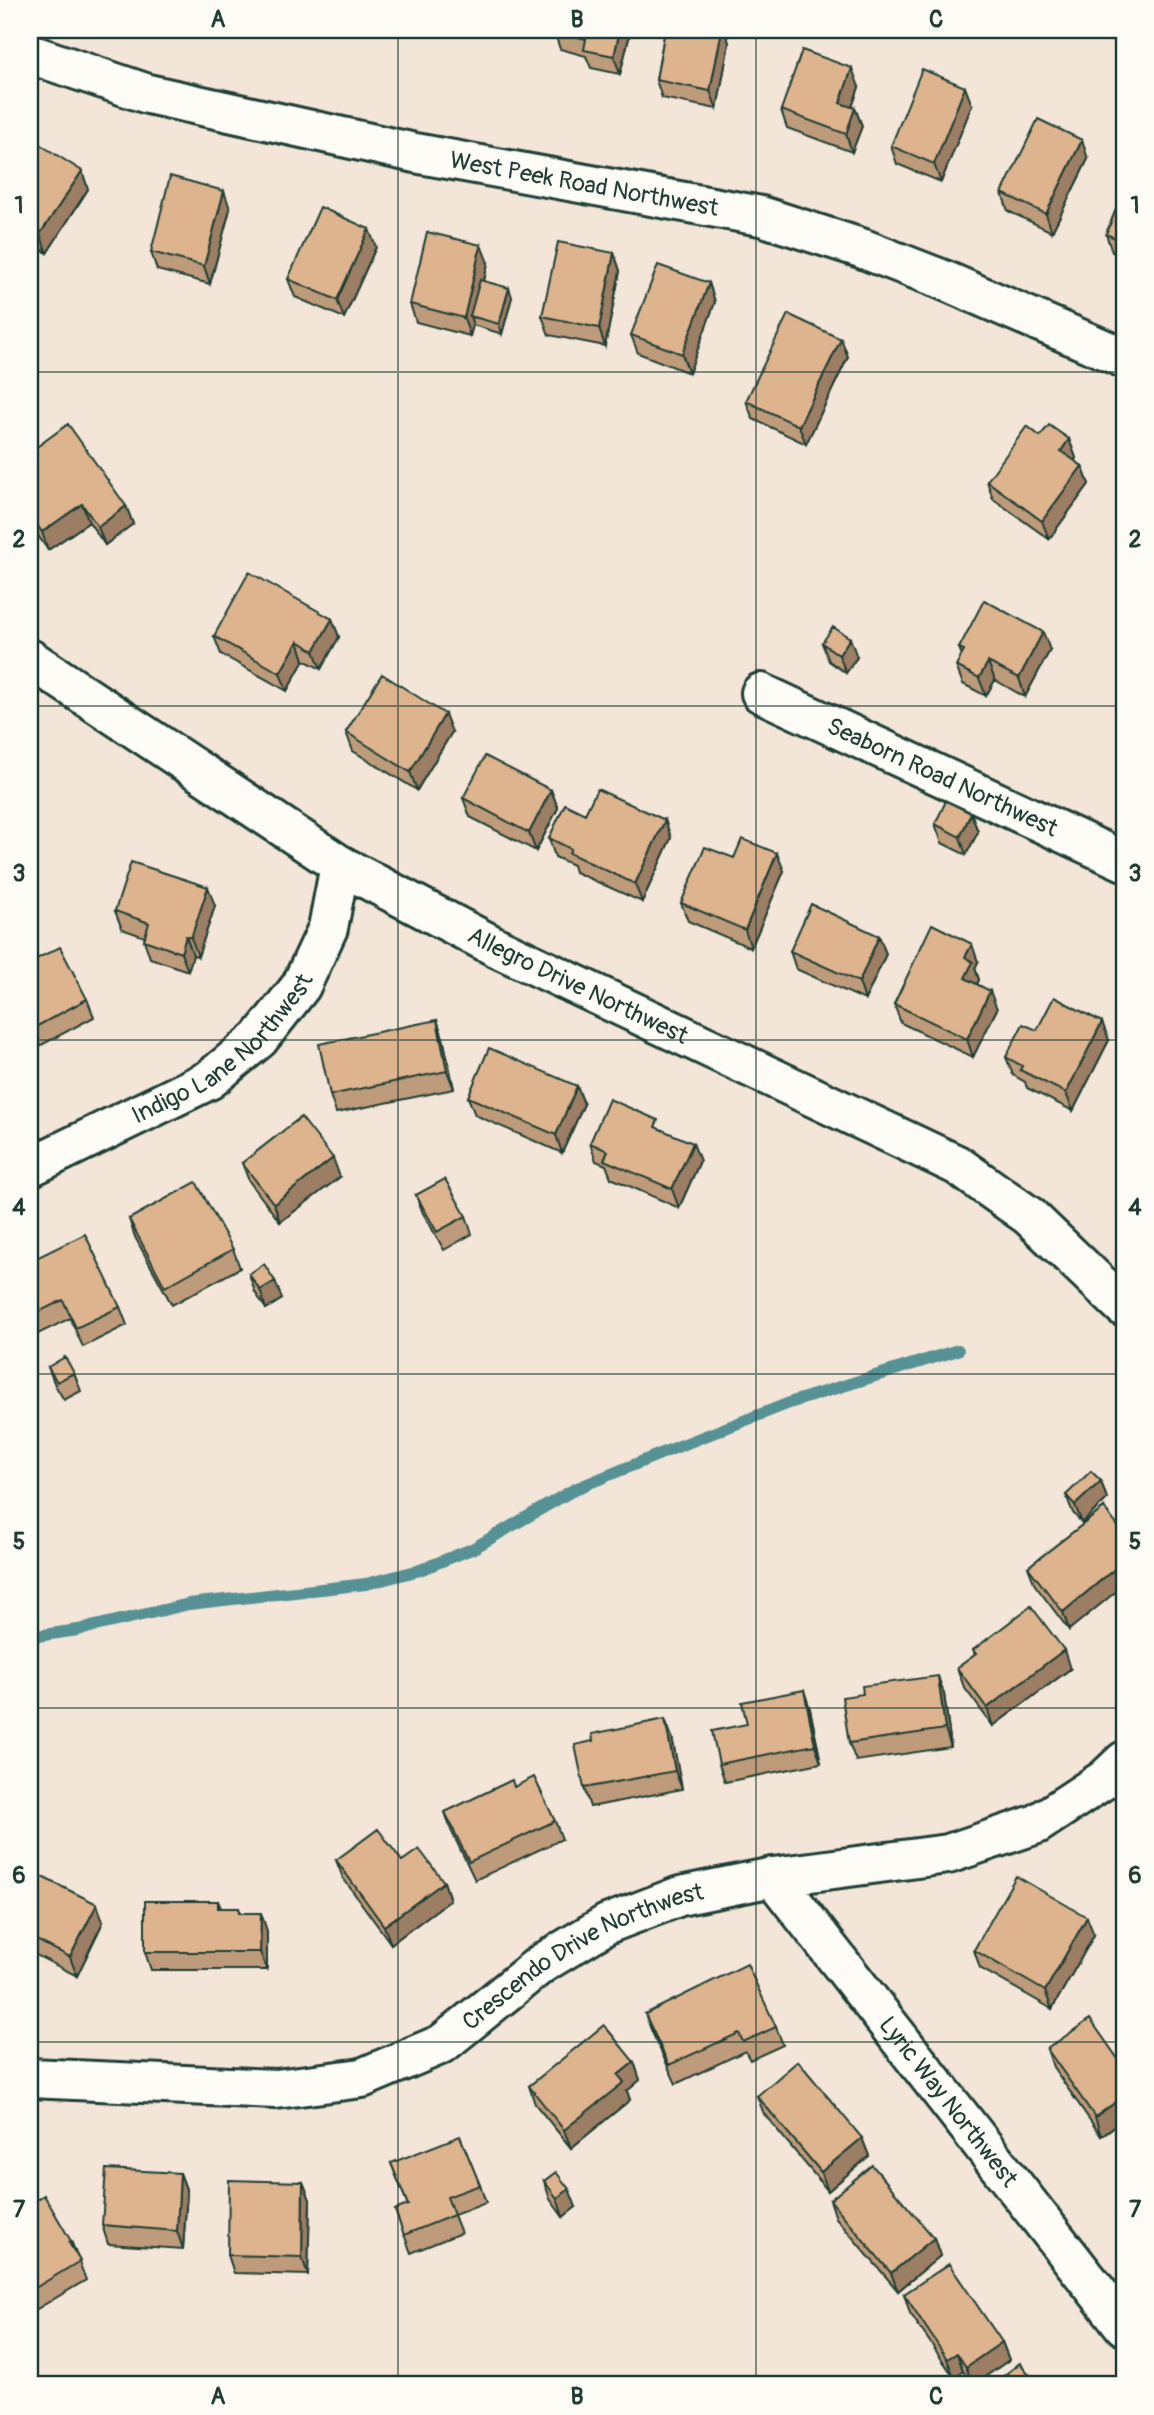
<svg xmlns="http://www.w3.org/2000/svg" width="1154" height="2415" viewBox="0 0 1154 2415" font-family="Pangolin,sans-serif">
	<rect width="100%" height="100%" fill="#f3e6d8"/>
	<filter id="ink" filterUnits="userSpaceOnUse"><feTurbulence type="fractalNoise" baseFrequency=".0143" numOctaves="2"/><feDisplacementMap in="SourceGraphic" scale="14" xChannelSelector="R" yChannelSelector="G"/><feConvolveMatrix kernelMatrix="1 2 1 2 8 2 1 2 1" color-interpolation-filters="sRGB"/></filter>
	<g filter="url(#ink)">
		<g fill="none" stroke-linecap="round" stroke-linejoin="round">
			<!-- stream -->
			<path stroke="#569195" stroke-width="12" d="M 30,1637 L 78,1630 L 189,1604 L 366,1584 L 420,1570 L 474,1548 L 575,1489 L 682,1445 L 792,1402 L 958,1350"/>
			<!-- minor casing -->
			<g stroke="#1f3d34" stroke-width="44">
				<g id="minor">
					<path id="s1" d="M 30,54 L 148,94 L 415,153 L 761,216 L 861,248 L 941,279 L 1124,358"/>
					<path id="s2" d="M 30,659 L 340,865 L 498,948 L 957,1165 L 1029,1216 L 1124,1307"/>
					<path id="s3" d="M 761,693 L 1124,861"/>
					<path id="s4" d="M 30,1167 L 209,1080 L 259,1039 L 301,986 L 328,928 L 340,865"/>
					<path id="s5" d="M 773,1877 L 1124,2326"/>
					<path id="s6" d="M 30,2078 L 276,2089 L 362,2078 L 442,2044 L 541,1964 L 607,1924 L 680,1896 L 773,1877 L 948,1854 L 1037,1824 L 1105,1779 L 1124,1761"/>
				</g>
			</g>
			<!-- minor -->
			<use href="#minor" stroke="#fdfcf7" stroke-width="38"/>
		</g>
		<!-- wall -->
		<path fill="#be9b7a" stroke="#1f3d34" stroke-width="2" d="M 631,30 L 620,74 L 591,68 L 586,56 L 560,49 L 554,31 Z
			M 665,30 L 725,30 L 729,43 L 717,109 L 662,98 L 656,80 Z
			M 859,87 L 852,107 L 855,108 L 862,126 L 852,152 L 787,128 L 781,110 Z
			M 972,105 L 941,182 L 897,164 L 891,146 Z
			M 30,144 L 82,171 L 88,189 L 47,253 L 30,241 Z
			M 1088,159 L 1052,232 L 1008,211 L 1002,193 Z
			M 1124,190 L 1124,257 L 1112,252 L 1106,234 Z
			M 230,209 L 210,284 L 157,270 L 151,252 Z
			M 376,247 L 344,318 L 295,297 L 288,279 Z
			M 614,253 L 620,271 L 605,346 L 549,335 L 542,316 Z
			M 488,263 L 484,281 L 512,297 L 502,334 L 473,325 L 470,336 L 416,322 L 410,304 Z
			M 709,283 L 715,302 L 689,373 L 638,353 L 631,335 Z
			M 841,339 L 848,357 L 806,444 L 753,419 L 746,401 Z
			M 1040,436 L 1069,439 L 1076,458 L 1074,460 L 1082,466 L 1089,484 L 1049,539 L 993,499 L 987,481 Z
			M 30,452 L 126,506 L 133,524 L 105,545 L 89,522 L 48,550 L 30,524 Z
			M 332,619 L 339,637 L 321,669 L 304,660 L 287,691 L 221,654 L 214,636 Z
			M 822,643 L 857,657 L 846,673 L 829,661 Z
			M 959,648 L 1050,650 L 1025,697 L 995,680 L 986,696 L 963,684 L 956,666 L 962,655 Z
			M 346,732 L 452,732 L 417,790 L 353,751 Z
			M 551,790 L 558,808 L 536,851 L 470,817 L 463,798 Z
			M 971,813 L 978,832 L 966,855 L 942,843 L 935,824 Z
			M 585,814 L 665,820 L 671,838 L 642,902 L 575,872 L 573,865 L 555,857 L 549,838 Z
			M 734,858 L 784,871 L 751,948 L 688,921 L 681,903 Z
			M 215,906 L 198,956 L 193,955 L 188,971 L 150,958 L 144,940 L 145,937 L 122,929 L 115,911 Z
			M 879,936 L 886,954 L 865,1000 L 796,969 L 790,951 Z
			M 30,962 L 87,999 L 94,1017 L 34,1049 L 30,1041 Z
			M 978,962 L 975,968 L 979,980 L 977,984 L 997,1009 L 973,1057 L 901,1023 L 894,1004 Z
			M 437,1020 L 443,1038 L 454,1089 L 336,1113 L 330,1095 Z
			M 1037,1030 L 1109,1040 L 1073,1111 L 1027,1088 L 1025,1082 L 1013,1075 L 1006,1057 Z
			M 577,1086 L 584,1104 L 562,1153 L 475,1115 L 468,1097 Z
			M 661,1129 L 700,1161 L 679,1208 L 611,1178 L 606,1165 L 596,1161 L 590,1143 Z
			M 242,1163 L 340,1177 L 280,1222 L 249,1181 Z
			M 416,1195 L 466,1216 L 472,1234 L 444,1250 L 423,1213 Z
			M 129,1219 L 233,1249 L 240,1268 L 172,1305 L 135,1237 Z
			M 30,1261 L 120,1307 L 127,1325 L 83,1347 L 70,1318 L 30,1338 Z
			M 249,1274 L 275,1281 L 282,1299 L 266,1309 L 255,1292 Z
			M 48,1367 L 74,1373 L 81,1391 L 64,1400 L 55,1385 Z
			M 1101,1481 L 1107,1499 L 1082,1523 L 1073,1513 L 1066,1495 Z
			M 1104,1508 L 1069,1630 L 1035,1585 L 1028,1567 Z
			M 973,1650 L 1070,1669 L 993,1726 L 964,1687 L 957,1668 L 975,1655 Z
			M 944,1694 L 951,1747 L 856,1761 L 849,1743 Z
			M 810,1709 L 821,1763 L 725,1782 L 719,1764 Z
			M 672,1737 L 682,1789 L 590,1807 L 584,1788 Z
			M 514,1787 L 555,1821 L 562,1839 L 475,1880 L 451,1830 L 445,1812 Z
			M 336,1860 L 402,1861 L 444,1882 L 450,1900 L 391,1944 L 343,1878 Z
			M 30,1871 L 103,1922 L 77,1976 L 30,1952 Z
			M 218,1901 L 221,1908 L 239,1908 L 241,1913 L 267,1931 L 267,1970 L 151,1970 L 145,1952 Z
			M 1094,1935 L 1052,2009 L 980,1968 L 974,1950 Z
			M 645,2014 L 776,2027 L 783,2045 L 750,2060 L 745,2051 L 676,2084 L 652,2032 Z
			M 1047,2049 L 1123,2066 L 1124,2066 L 1124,2119 L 1101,2136 L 1053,2067 Z
			M 634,2062 L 640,2080 L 627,2091 L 630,2100 L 571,2148 L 535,2104 L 529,2086 Z
			M 757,2096 L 862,2138 L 869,2156 L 828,2191 L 764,2114 Z
			M 391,2163 L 480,2185 L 486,2203 L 454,2215 L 461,2233 L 411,2253 L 395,2210 L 408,2205 Z
			M 180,2173 L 187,2192 L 183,2249 L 108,2244 L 102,2225 Z
			M 544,2181 L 576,2207 L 563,2217 L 550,2199 Z
			M 303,2182 L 310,2200 L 308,2275 L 234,2273 L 228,2255 Z
			M 830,2200 L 934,2238 L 940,2256 L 898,2291 L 836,2218 Z
			M 30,2204 L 71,2241 L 86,2280 L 30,2313 Z
			M 904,2294 L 1002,2342 L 1009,2360 L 973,2385 L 963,2371 L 954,2377 L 910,2313 Z"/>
		<!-- shaded-wall -->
		<path fill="#9b7e63" stroke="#1f3d34" stroke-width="2" d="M 620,30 L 631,30 L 620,74 L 614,56 Z
			M 722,30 L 725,30 L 729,43 L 717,109 L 710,91 Z
			M 852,68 L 859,87 L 847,121 L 840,103 Z
			M 965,87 L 972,105 L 941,182 L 934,164 Z
			M 855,108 L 862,126 L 852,152 L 846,134 Z
			M 1082,140 L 1088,159 L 1052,232 L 1046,214 Z
			M 82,171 L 88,189 L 47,253 L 40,234 Z
			M 224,191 L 230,209 L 210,284 L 204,266 Z
			M 369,229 L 376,247 L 344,318 L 337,300 Z
			M 481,245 L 488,263 L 475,318 L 470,316 L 473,325 L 470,336 L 464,318 Z
			M 614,253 L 620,271 L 605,346 L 599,328 Z
			M 709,283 L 715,302 L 689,373 L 682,354 Z
			M 509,288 L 512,297 L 502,334 L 499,324 Z
			M 841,339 L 848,357 L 806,444 L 799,426 Z
			M 1069,439 L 1076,458 L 1068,469 L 1061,451 Z
			M 1082,466 L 1089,484 L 1049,539 L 1042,521 Z
			M 82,504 L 89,522 L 48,550 L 42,532 Z
			M 126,506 L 133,524 L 105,545 L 98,527 Z
			M 332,619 L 339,637 L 321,669 L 314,651 Z
			M 1043,632 L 1050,650 L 1025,697 L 1019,678 Z
			M 850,638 L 857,657 L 846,673 L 839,655 Z
			M 298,641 L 304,660 L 287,691 L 280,673 Z
			M 988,662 L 995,680 L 986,696 L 979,678 Z
			M 445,714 L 452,732 L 417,790 L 410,772 Z
			M 551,790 L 558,808 L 536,851 L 529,833 Z
			M 971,813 L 978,832 L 966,855 L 960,837 Z
			M 665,820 L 671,838 L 642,902 L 635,884 Z
			M 777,853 L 784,871 L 751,948 L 745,930 Z
			M 208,887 L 215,906 L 198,956 L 191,938 Z
			M 186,936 L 193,955 L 188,971 L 181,953 Z
			M 879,936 L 886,954 L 865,1000 L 859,982 Z
			M 972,944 L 978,962 L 975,968 L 979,980 L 971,996 L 965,978 L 965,957 Z
			M 990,991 L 997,1009 L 973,1057 L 967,1039 Z
			M 437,1020 L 443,1038 L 454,1089 L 447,1071 Z
			M 1102,1022 L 1109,1040 L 1073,1111 L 1066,1093 Z
			M 577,1086 L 584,1104 L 562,1153 L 556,1135 Z
			M 693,1143 L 700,1161 L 679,1208 L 672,1189 Z
			M 333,1158 L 340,1177 L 280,1222 L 274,1204 Z
			M 275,1281 L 282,1299 L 266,1309 L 260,1290 Z
			M 1101,1481 L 1107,1499 L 1082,1523 L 1075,1505 Z
			M 1124,1561 L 1124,1585 L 1069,1630 L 1063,1612 Z
			M 1064,1650 L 1070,1669 L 993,1726 L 987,1708 Z
			M 938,1676 L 944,1694 L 951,1747 L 945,1729 Z
			M 804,1690 L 810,1709 L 821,1763 L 815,1745 Z
			M 665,1719 L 672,1737 L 682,1789 L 675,1771 Z
			M 444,1882 L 450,1900 L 391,1944 L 384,1926 Z
			M 97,1904 L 103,1922 L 77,1976 L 70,1957 Z
			M 261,1913 L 267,1931 L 267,1970 L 260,1952 Z
			M 1087,1917 L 1094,1935 L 1052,2009 L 1045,1991 Z
			M 634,2062 L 640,2080 L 627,2091 L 630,2100 L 571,2148 L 564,2130 L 618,2075 Z
			M 1124,2096 L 1124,2119 L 1101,2136 L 1095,2117 Z
			M 862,2138 L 869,2156 L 828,2191 L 821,2172 Z
			M 180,2173 L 187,2192 L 183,2249 L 177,2231 Z
			M 303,2182 L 310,2200 L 308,2275 L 302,2257 Z
			M 569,2189 L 576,2207 L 563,2217 L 557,2198 Z
			M 934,2238 L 940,2256 L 898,2291 L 891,2273 Z
			M 71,2241 L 78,2259 L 69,2243 Z
			M 1002,2342 L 1009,2360 L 973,2385 L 966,2367 Z
			M 957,2353 L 963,2371 L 954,2377 L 947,2359 Z"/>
		<!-- building -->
		<path fill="#ddb48e" stroke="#1f3d34" stroke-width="2" d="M 554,30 L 620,30 L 614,56 L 584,50 L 586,39 L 554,31 Z
			M 665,30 L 722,30 L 710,91 L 656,80 Z
			M 802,50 L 852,68 L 840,103 L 855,108 L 846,134 L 781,110 Z
			M 922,69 L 965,87 L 934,164 L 891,146 Z
			M 1038,119 L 1082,140 L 1046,214 L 1002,193 Z
			M 33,140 L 82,171 L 40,234 L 30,227 L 30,144 Z
			M 170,176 L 224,191 L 204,266 L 151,252 Z
			M 1124,190 L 1124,242 L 1106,234 Z
			M 320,207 L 369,229 L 337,300 L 288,279 Z
			M 427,232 L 481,245 L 464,318 L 410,304 Z
			M 558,242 L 614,253 L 599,328 L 542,316 Z
			M 658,265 L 709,283 L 682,354 L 631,335 Z
			M 480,280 L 509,288 L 499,324 L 470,316 Z
			M 788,314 L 841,339 L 799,426 L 746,401 Z
			M 68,424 L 126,506 L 98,527 L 82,504 L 42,532 L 30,515 L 30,452 Z
			M 1049,425 L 1069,439 L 1061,451 L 1082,466 L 1042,521 L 987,481 L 1027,426 L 1040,436 Z
			M 249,572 L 332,619 L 314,651 L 298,641 L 280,673 L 214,636 Z
			M 984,600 L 1043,632 L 1019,678 L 988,662 L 979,678 L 956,666 L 964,650 L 959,648 Z
			M 833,627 L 850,638 L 839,655 L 822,643 Z
			M 382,674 L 445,714 L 410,772 L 346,732 Z
			M 485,756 L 551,790 L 529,833 L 463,798 Z
			M 597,789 L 665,820 L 635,884 L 569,853 L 571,849 L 549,838 L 565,804 L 585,814 Z
			M 946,801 L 971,813 L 960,837 L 935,824 Z
			M 742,839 L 777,853 L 745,930 L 681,903 L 705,847 L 734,858 Z
			M 131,862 L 208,887 L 191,938 L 186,936 L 181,953 L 144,940 L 149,923 L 115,911 Z
			M 811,904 L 879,936 L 859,982 L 790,951 Z
			M 932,924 L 972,944 L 965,957 L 973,962 L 965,978 L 990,991 L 967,1039 L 894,1004 Z
			M 60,947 L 87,999 L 30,1030 L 30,962 Z
			M 1054,997 L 1102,1022 L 1066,1093 L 1020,1070 L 1022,1066 L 1006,1057 L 1023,1024 L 1037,1030 Z
			M 437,1020 L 447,1071 L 330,1095 L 319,1044 Z
			M 489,1048 L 577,1086 L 556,1135 L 468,1097 Z
			M 609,1099 L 658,1120 L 655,1127 L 693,1143 L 672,1189 L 604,1160 L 608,1151 L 590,1143 Z
			M 301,1117 L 333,1158 L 274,1204 L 242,1163 Z
			M 445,1179 L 466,1216 L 437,1232 L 416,1195 Z
			M 196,1182 L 233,1249 L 165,1287 L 129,1219 Z
			M 85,1234 L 120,1307 L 76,1328 L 63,1300 L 30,1316 L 30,1261 Z
			M 264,1264 L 275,1281 L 260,1290 L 249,1274 Z
			M 65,1357 L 74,1373 L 57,1382 L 48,1367 Z
			M 1091,1471 L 1101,1481 L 1075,1505 L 1066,1495 Z
			M 1104,1508 L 1124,1534 L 1124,1561 L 1063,1612 L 1028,1567 Z
			M 1031,1606 L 1064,1650 L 987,1708 L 957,1668 L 976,1654 L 973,1650 Z
			M 938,1676 L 945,1729 L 849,1743 L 842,1697 L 863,1694 L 862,1686 Z
			M 804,1690 L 815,1745 L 719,1764 L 712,1731 L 747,1724 L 742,1702 Z
			M 665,1719 L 675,1771 L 584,1788 L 575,1745 L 593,1741 L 592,1734 Z
			M 534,1777 L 555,1821 L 469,1862 L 445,1812 L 512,1780 L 514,1787 Z
			M 378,1829 L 402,1861 L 419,1849 L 444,1882 L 384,1926 L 336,1860 Z
			M 30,1871 L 97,1904 L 70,1957 L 30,1937 Z
			M 1016,1876 L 1087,1917 L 1045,1991 L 974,1950 Z
			M 145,1901 L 218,1901 L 218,1908 L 239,1908 L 239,1913 L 261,1913 L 260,1952 L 145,1952 Z
			M 747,1964 L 776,2027 L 743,2042 L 739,2033 L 669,2065 L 645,2014 Z
			M 1090,2019 L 1123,2066 L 1124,2066 L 1124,2096 L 1095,2117 L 1047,2049 Z
			M 604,2025 L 634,2062 L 618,2075 L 624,2082 L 564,2130 L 529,2086 Z
			M 798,2061 L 862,2138 L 821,2172 L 757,2096 Z
			M 1124,2135 L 1124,2144 L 1120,2139 Z
			M 460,2136 L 480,2185 L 447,2197 L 454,2215 L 404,2235 L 395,2210 L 408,2205 L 391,2163 Z
			M 872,2165 L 934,2238 L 891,2273 L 830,2200 Z
			M 106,2169 L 180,2173 L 177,2231 L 102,2225 Z
			M 556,2172 L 569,2189 L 557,2198 L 544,2181 Z
			M 229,2180 L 303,2182 L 302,2257 L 228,2255 Z
			M 44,2195 L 71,2241 L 69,2243 L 80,2261 L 30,2291 L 30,2204 Z
			M 949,2264 L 1002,2342 L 966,2367 L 957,2353 L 947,2359 L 904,2294 Z
			M 1020,2363 L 1038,2385 L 992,2385 Z"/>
	</g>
	<!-- grid -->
	<path fill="none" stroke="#1f3d34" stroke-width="2" stroke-opacity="0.55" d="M 398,30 L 398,2385M 756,30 L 756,2385M 30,372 L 1124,372M 30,706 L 1124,706M 30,1040 L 1124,1040M 30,1374 L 1124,1374M 30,1708 L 1124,1708M 30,2042 L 1124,2042"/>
	<g text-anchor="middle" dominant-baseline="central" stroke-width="5" stroke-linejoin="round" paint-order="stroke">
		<!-- street labels -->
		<g font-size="24" fill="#1f3d34" stroke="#fdfcf7">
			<text stroke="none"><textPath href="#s1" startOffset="570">West Peek Road Northwest</textPath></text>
			<text stroke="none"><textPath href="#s3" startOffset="200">Seaborn Road Northwest</textPath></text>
			<text stroke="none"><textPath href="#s2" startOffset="639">Allegro Drive Northwest</textPath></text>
			<text stroke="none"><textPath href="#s4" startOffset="229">Indigo Lane Northwest</textPath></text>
			<text stroke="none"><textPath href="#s6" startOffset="588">Crescendo Drive Northwest</textPath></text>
			<text stroke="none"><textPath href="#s5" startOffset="285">Lyric Way Northwest</textPath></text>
		</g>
	</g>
	<!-- margin -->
	<rect width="1154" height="2415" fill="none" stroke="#fdfcf7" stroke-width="77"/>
	<rect x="38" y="38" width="1078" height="2338" fill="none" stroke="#1f3d34" stroke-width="2.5"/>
	<g font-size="23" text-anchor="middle" font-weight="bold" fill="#1f3d34">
		<text x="218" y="27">A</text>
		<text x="577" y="27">B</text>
		<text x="936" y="27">C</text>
		<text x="19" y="213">1</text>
		<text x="1135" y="213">1</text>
		<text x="19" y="547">2</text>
		<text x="1135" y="547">2</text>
		<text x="19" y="881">3</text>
		<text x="1135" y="881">3</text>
		<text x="19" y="1215">4</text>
		<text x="1135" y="1215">4</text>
		<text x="19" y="1549">5</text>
		<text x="1135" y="1549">5</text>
		<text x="19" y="1883">6</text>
		<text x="1135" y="1883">6</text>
		<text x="19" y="2217">7</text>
		<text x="1135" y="2217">7</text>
		<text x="218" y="2404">A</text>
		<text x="577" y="2404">B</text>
		<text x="936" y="2404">C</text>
	</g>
</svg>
